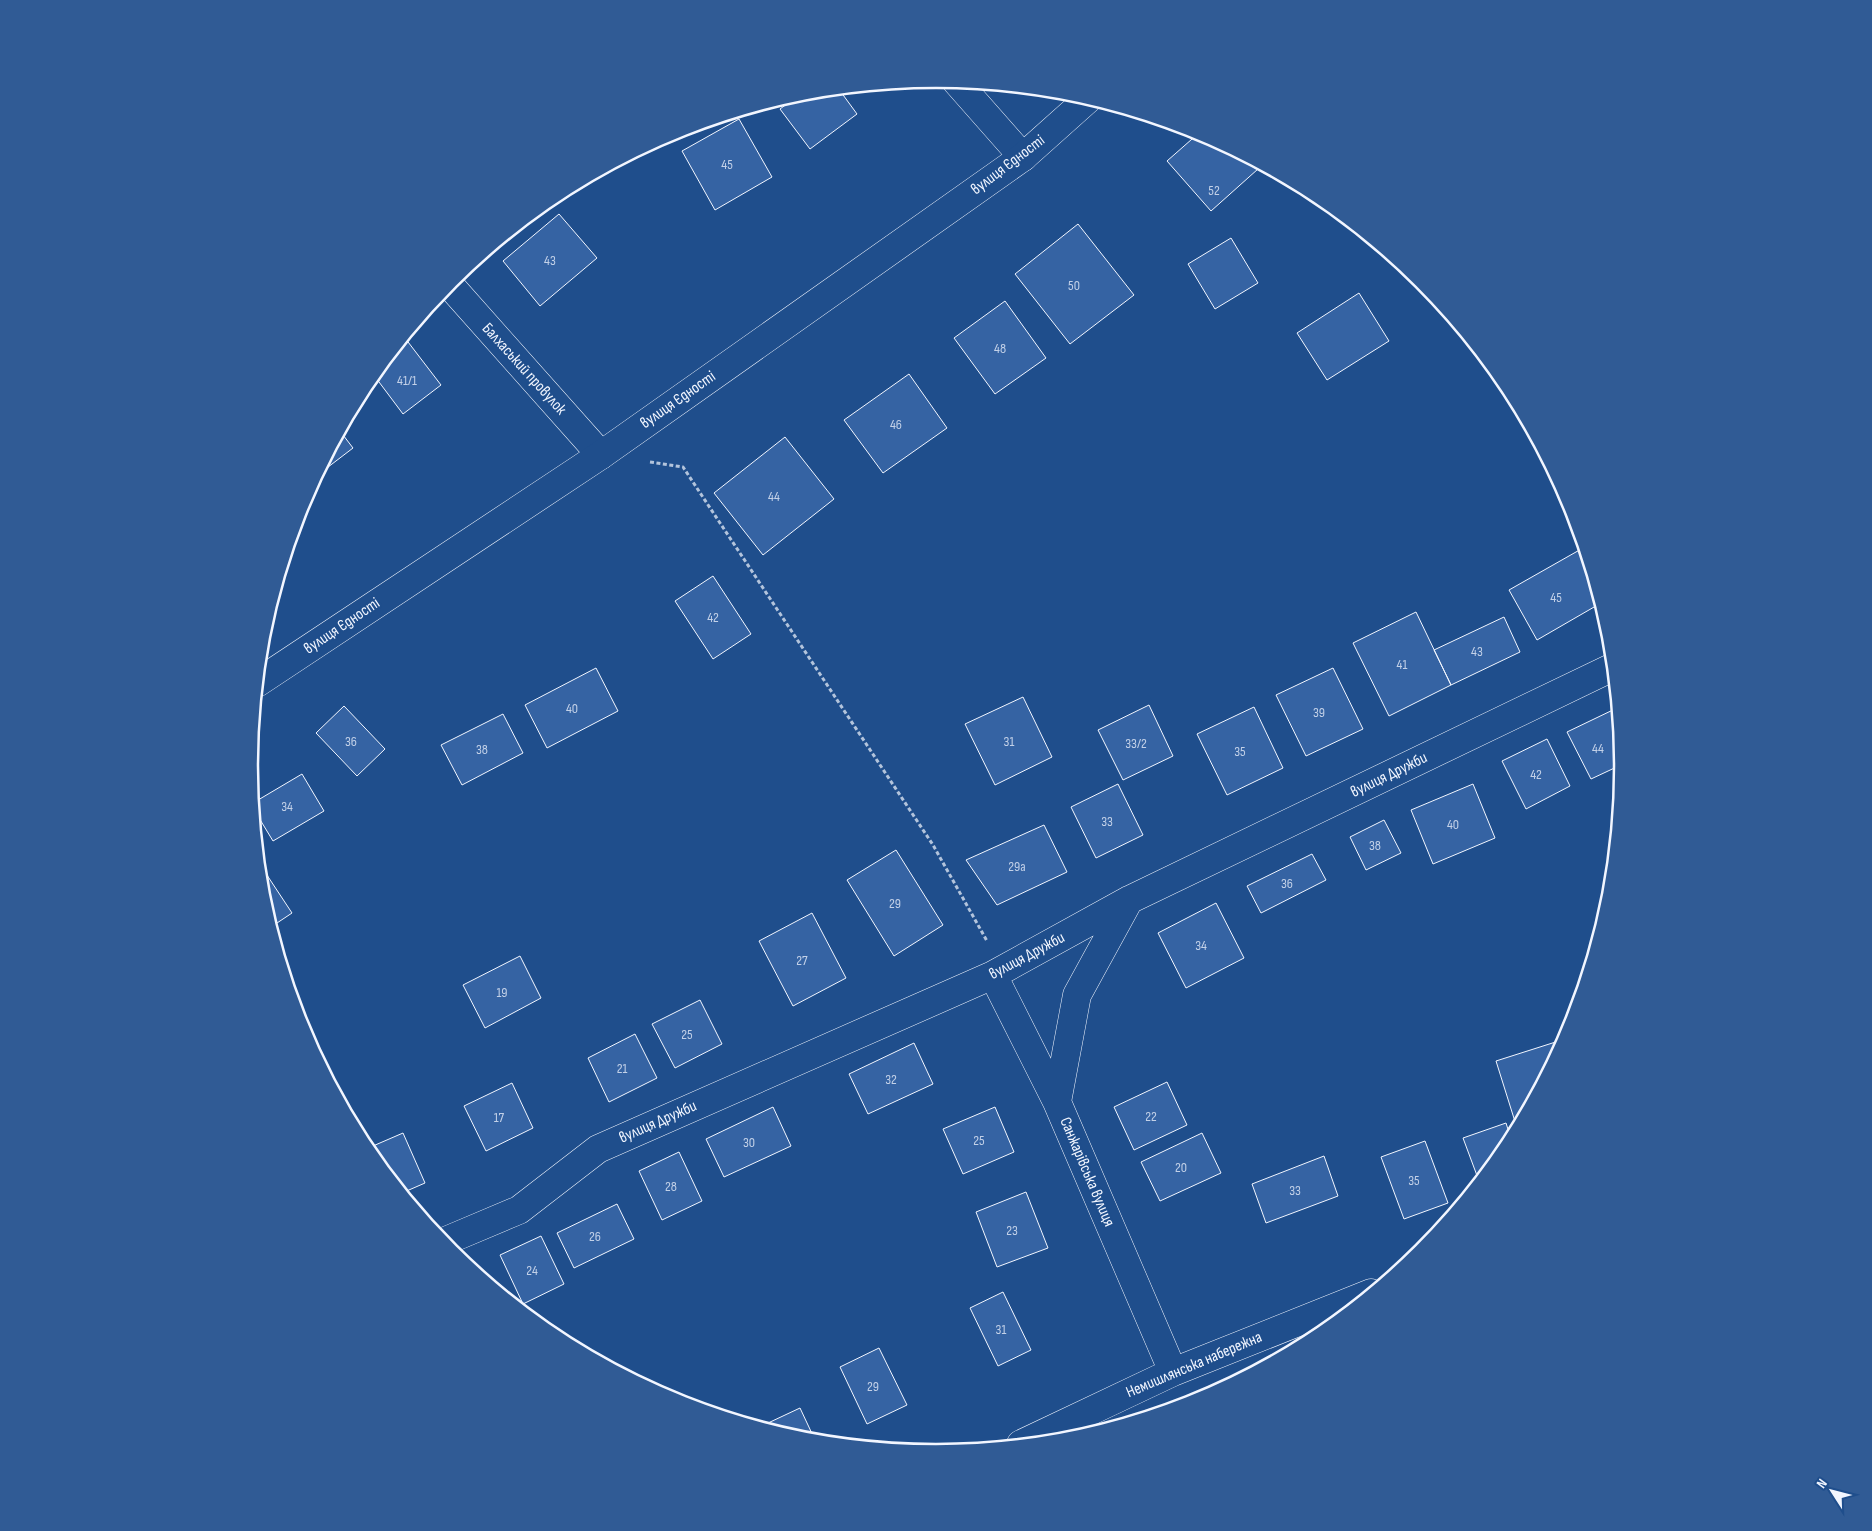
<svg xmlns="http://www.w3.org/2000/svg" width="1872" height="1531" viewBox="0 0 1872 1531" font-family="'Sofia Sans Condensed',sans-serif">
	<rect width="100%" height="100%" fill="#1f4e8c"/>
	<!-- building -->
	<path fill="#3563a3" stroke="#f2f6ff" d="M 838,88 L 857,114 L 810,149 L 780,109 L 803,92 Z
		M 739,119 L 772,177 L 715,210 L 682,151 Z
		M 1200,132 L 1246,156 L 1258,169 L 1211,211 L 1167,161 Z
		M 559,214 L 597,258 L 540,306 L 503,261 Z
		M 1078,224 L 1134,295 L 1070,344 L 1015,274 Z
		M 1231,238 L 1258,283 L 1215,309 L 1188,264 Z
		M 1359,293 L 1389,341 L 1327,380 L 1297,333 Z
		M 1005,301 L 1046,358 L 995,394 L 954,338 Z
		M 405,338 L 441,385 L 403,414 L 373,374 L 399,343 Z
		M 909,374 L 947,428 L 883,473 L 844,420 Z
		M 340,431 L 353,448 L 315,477 Z
		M 785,437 L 834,499 L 763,555 L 714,493 Z
		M 1583,548 L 1601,603 L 1537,640 L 1509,590 Z
		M 713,576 L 751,634 L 713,659 L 675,601 Z
		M 1416,612 L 1451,685 L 1389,716 L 1353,643 Z
		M 1504,617 L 1520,652 L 1451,685 L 1434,650 Z
		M 596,668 L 618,711 L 547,748 L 525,705 Z
		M 1333,668 L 1363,729 L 1306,756 L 1276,695 Z
		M 1023,697 L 1052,757 L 995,785 L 965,724 Z
		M 1149,705 L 1173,756 L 1123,780 L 1098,730 Z
		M 344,706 L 385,749 L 357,776 L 316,733 Z
		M 1254,707 L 1283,768 L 1227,795 L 1197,734 Z
		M 1617,708 L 1623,764 L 1591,779 L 1567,732 Z
		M 503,714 L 523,753 L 462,785 L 441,745 Z
		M 1547,739 L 1570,786 L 1526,809 L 1502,761 Z
		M 302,774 L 324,811 L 273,841 L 253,808 L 253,803 Z
		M 1118,784 L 1143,835 L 1096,858 L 1071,807 Z
		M 1473,784 L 1495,838 L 1433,864 L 1411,810 Z
		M 1384,820 L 1401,853 L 1366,870 L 1350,837 Z
		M 1044,825 L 1067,872 L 997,905 L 966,860 Z
		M 896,850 L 943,925 L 894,956 L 847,880 Z
		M 1312,854 L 1326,880 L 1261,913 L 1247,886 Z
		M 259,863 L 292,913 L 271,927 L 262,899 Z
		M 1216,903 L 1244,958 L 1186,988 L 1158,933 Z
		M 812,913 L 846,978 L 793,1006 L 759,941 Z
		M 520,956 L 541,998 L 485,1028 L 463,985 Z
		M 700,1000 L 722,1044 L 675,1068 L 652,1024 Z
		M 635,1034 L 657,1078 L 609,1102 L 588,1058 Z
		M 1565,1039 L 1517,1128 L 1496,1061 Z
		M 914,1043 L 933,1084 L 868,1114 L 849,1074 Z
		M 1167,1082 L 1187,1125 L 1134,1150 L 1114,1107 Z
		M 512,1083 L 533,1128 L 486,1151 L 464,1106 Z
		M 773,1107 L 791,1146 L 724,1177 L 706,1139 Z
		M 995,1107 L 1014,1152 L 963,1174 L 943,1129 Z
		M 1506,1123 L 1511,1139 L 1507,1147 L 1479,1181 L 1463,1138 Z
		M 403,1133 L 425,1183 L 402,1193 L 366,1149 Z
		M 1202,1133 L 1221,1173 L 1160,1201 L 1141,1162 Z
		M 1425,1141 L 1448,1203 L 1404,1219 L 1381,1157 Z
		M 679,1152 L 702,1201 L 662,1220 L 639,1171 Z
		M 1324,1156 L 1338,1196 L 1266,1223 L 1252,1184 Z
		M 1026,1192 L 1048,1248 L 997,1267 L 976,1212 Z
		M 617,1204 L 634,1239 L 574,1268 L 557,1233 Z
		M 541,1236 L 564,1284 L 523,1304 L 500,1255 Z
		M 1003,1292 L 1031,1350 L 998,1366 L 970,1308 Z
		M 879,1348 L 907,1405 L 867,1424 L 840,1367 Z
		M 800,1408 L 815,1440 L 802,1439 L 772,1430 L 768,1423 Z"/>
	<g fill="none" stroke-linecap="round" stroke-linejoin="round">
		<!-- minor casing -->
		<g stroke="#f2f6ff" stroke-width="29">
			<path id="minor" d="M 956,81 L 1023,157
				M 448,283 L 601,455
				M 993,975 L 1057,1102 L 1173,1372
				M 1057,1102 L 1077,995 L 1129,900
				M 443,1242 L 519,1210 L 598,1149 L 993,975 L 1129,900 L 1613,667
				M 1021,1444 L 1173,1372 L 1371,1293"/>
		</g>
		<!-- major casing -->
		<g stroke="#f2f6ff" stroke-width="29">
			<path id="major" d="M 257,683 L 601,455 L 1023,157 L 1089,98"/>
		</g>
		<!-- path -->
		<path stroke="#b3c4dc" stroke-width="3" stroke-dasharray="4 2.5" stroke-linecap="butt" d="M 650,462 L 683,467 L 933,845 L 987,941"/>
		<!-- minor -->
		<use href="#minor" stroke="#1f4e8c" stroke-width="28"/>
		<!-- major -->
		<use href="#major" stroke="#1f4e8c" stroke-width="28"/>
	</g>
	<g text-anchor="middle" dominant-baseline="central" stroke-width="4" stroke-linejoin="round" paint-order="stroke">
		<!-- number labels -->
		<g font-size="14" fill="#c3d1e8">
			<text x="727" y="164">45</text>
			<text x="1214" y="190">52</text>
			<text x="550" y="260">43</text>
			<text x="1074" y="285">50</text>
			<text x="1000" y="348">48</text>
			<text x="407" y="380">41/1</text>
			<text x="896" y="424">46</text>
			<text x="774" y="496">44</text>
			<text x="1556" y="597">45</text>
			<text x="713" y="617">42</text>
			<text x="1477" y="651">43</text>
			<text x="1402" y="664">41</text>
			<text x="572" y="708">40</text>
			<text x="1319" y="712">39</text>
			<text x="351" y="741">36</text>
			<text x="1009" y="741">31</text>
			<text x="1136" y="743">33/2</text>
			<text x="1598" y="748">44</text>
			<text x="482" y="749">38</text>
			<text x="1240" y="751">35</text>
			<text x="1536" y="774">42</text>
			<text x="287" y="806">34</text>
			<text x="1107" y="821">33</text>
			<text x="1453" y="824">40</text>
			<text x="1375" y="845">38</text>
			<text x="1017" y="866">29а</text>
			<text x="1287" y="883">36</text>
			<text x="895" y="903">29</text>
			<text x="1201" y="945">34</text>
			<text x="802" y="960">27</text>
			<text x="502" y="992">19</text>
			<text x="687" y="1034">25</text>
			<text x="622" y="1068">21</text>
			<text x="891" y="1079">32</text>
			<text x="1151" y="1116">22</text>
			<text x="499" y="1117">17</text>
			<text x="979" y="1140">25</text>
			<text x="749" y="1142">30</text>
			<text x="1181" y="1167">20</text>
			<text x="1414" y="1180">35</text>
			<text x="671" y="1186">28</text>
			<text x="1295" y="1190">33</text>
			<text x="1012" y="1230">23</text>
			<text x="595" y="1236">26</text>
			<text x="532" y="1270">24</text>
			<text x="1001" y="1329">31</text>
			<text x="873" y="1386">29</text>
		</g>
		<!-- street labels -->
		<g font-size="16" fill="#f2f6ff" stroke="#1f4e8c">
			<text transform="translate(1008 165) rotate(-37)">вулиця Єдності</text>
			<text transform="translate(524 369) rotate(48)">Балхаський провулок</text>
			<text transform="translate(678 400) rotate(-35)">вулиця Єдності</text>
			<text transform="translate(342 626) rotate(-34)">вулиця Єдності</text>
			<text transform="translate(1389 775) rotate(-26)">вулиця Дружби</text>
			<text transform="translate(1027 956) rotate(-28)">вулиця Дружби</text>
			<text transform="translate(658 1122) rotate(-24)">вулиця Дружби</text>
			<text transform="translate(1087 1172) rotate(67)">Санжарівська вулиця</text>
			<text transform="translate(1194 1365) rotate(-23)">Немишлянська набережна</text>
		</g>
	</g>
	<!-- crop -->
	<path d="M0 0H1872V1531H0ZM258 766a678 678 0 1 1 1356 0a678 678 0 1 1-1356 0Z" fill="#305b95" fill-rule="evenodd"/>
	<path fill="none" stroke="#f2f6ff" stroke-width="2.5" d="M258 766a678 678 0 1 1 1356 0a678 678 0 1 1-1356 0Z"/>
	<!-- north arrow -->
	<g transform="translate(1832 1491) rotate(306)" stroke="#1f4e8c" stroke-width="4" paint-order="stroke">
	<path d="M0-4L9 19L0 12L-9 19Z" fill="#f2f6ff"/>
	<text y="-8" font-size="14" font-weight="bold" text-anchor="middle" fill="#f2f6ff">N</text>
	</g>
</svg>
